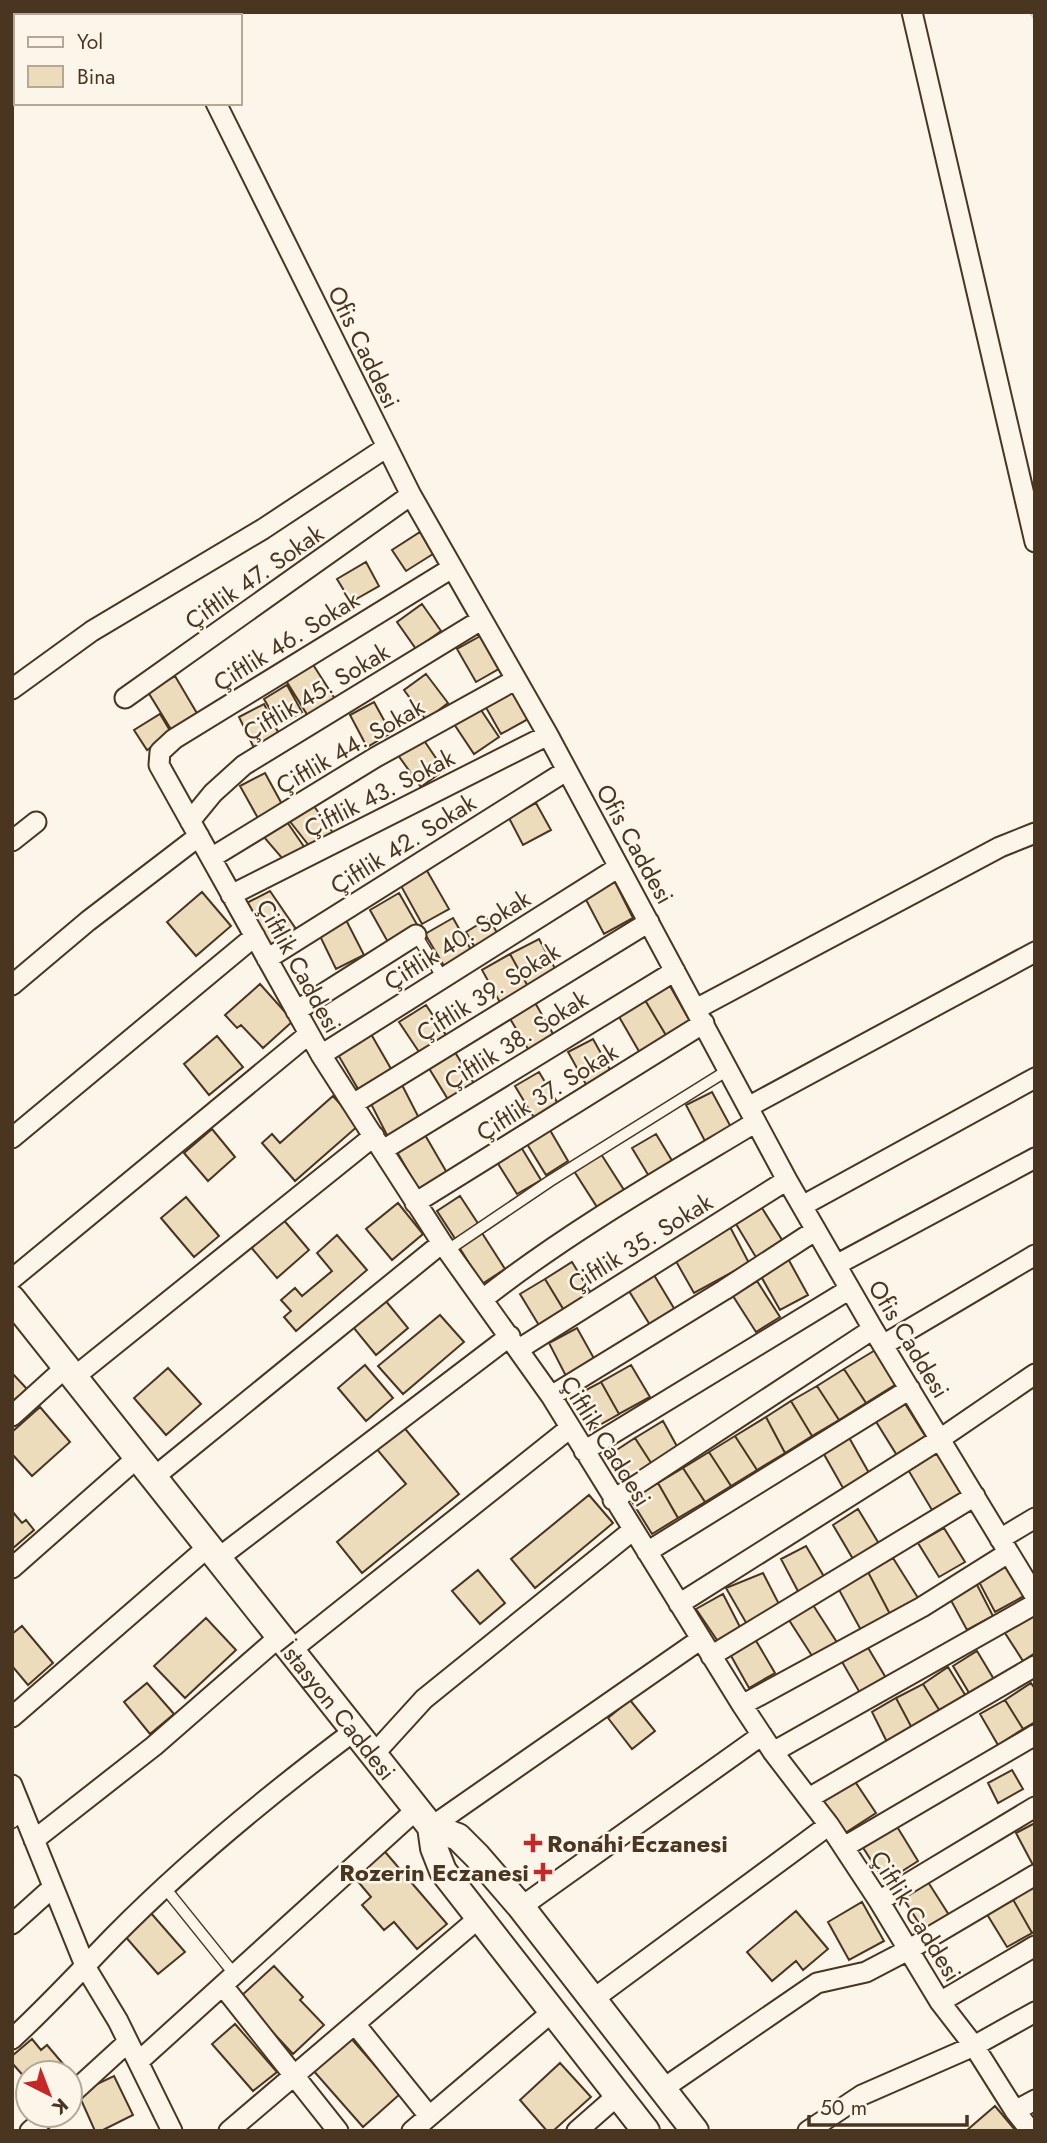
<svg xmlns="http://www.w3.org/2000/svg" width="1047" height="2143" viewBox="0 0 1047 2143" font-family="Jost,sans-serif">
	<rect width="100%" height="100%" fill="#fbf6e9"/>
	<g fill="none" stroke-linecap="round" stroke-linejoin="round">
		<!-- stream -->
		<path stroke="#c9cecd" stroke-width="6" d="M 1032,12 L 1035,16"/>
	</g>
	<!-- building -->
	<path fill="#ecdcbc" stroke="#4a3520" stroke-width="2" d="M 420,532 L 433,554 L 406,571 L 392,550 Z
		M 366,562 L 379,586 L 351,602 L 337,579 Z
		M 422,604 L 441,631 L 416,649 L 397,622 Z
		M 484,634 L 502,667 L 476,682 L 457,649 Z
		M 312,663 L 335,699 L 308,716 L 285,679 Z
		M 426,674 L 448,703 L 426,720 L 404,690 Z
		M 175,676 L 198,715 L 172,731 L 148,692 Z
		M 287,685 L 302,712 L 279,725 L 264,699 Z
		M 514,688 L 530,718 L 501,734 L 484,704 Z
		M 374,702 L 391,733 L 367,747 L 350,715 Z
		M 264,704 L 280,736 L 254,748 L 239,717 Z
		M 477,704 L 499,737 L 474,754 L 452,721 Z
		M 160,714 L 172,734 L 147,750 L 134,730 Z
		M 421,736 L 444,770 L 421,787 L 395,751 Z
		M 265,773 L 283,806 L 259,820 L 240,786 Z
		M 311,802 L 336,837 L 314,852 L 288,819 Z
		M 536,803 L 551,830 L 523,845 L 509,818 Z
		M 285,819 L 307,851 L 288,865 L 263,836 Z
		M 426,869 L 449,909 L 422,924 L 400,884 Z
		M 614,880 L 633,918 L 604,934 L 584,896 Z
		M 270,891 L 298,932 L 269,949 L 241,906 Z
		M 202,892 L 231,926 L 196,956 L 167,922 Z
		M 399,893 L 419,928 L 389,944 L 370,910 Z
		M 345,918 L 364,955 L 336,969 L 318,932 Z
		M 453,918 L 474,955 L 447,971 L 425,934 Z
		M 489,918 L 501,940 L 478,953 L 466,932 Z
		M 539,939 L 558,974 L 530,990 L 510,954 Z
		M 510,954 L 530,990 L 502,1006 L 482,970 Z
		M 260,984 L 293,1021 L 263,1048 L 241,1025 L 237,1028 L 225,1015 Z
		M 670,986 L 691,1023 L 667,1037 L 645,1000 Z
		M 645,1000 L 667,1037 L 640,1053 L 618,1015 Z
		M 534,1001 L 556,1039 L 531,1054 L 509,1017 Z
		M 426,1005 L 448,1038 L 421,1055 L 399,1022 Z
		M 371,1034 L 394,1074 L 361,1094 L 337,1053 Z
		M 217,1036 L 243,1067 L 209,1095 L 184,1064 Z
		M 593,1039 L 613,1075 L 588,1088 L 568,1052 Z
		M 453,1049 L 475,1085 L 449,1101 L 427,1065 Z
		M 539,1072 L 560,1107 L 536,1121 L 515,1086 Z
		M 401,1083 L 420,1120 L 388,1137 L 369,1100 Z
		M 712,1092 L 732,1129 L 706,1143 L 686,1105 Z
		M 333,1096 L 359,1125 L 295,1181 L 262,1143 L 272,1134 L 280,1143 Z
		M 547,1125 L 568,1161 L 546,1175 L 524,1139 Z
		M 212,1129 L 235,1157 L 208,1181 L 184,1153 Z
		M 656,1134 L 674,1164 L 650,1178 L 632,1148 Z
		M 425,1135 L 450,1178 L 422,1195 L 397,1152 Z
		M 521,1147 L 541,1180 L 517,1194 L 497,1162 Z
		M 601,1154 L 624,1190 L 597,1207 L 574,1171 Z
		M 460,1196 L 479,1225 L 456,1240 L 437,1211 Z
		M 186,1197 L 219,1236 L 194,1257 L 161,1218 Z
		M 398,1203 L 423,1234 L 392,1260 L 366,1229 Z
		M 762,1208 L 784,1243 L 757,1259 L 736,1224 Z
		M 282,1218 L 309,1250 L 277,1278 L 250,1246 Z
		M 729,1225 L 749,1263 L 694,1293 L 673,1256 Z
		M 482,1233 L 505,1269 L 482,1284 L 459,1247 Z
		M 337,1235 L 367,1270 L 296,1331 L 284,1317 L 291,1311 L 281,1300 L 295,1288 L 302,1296 L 332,1271 L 317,1253 Z
		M 786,1255 L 808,1295 L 780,1310 L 758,1271 Z
		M 572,1262 L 592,1295 L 565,1312 L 545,1279 Z
		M 654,1275 L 675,1310 L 650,1325 L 629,1291 Z
		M 545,1279 L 565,1312 L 540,1327 L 520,1294 Z
		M 757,1281 L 780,1317 L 756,1332 L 733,1296 Z
		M 385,1300 L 408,1328 L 376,1355 L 353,1327 Z
		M 440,1315 L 464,1342 L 403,1394 L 378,1366 Z
		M 577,1328 L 596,1362 L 567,1378 L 549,1343 Z
		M 877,1349 L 898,1383 L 866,1403 L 844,1369 Z
		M 365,1365 L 393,1398 L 366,1421 L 338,1388 Z
		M 631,1365 L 650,1397 L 619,1414 L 601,1382 Z
		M 168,1368 L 201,1404 L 166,1435 L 134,1398 Z
		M 844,1369 L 866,1403 L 839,1420 L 817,1386 Z
		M 12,1373 L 27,1389 L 12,1402 Z
		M 601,1382 L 619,1414 L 589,1431 L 571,1398 Z
		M 817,1386 L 839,1420 L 812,1436 L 791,1401 Z
		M 791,1401 L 812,1436 L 785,1453 L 766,1417 Z
		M 904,1402 L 927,1439 L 898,1457 L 875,1420 Z
		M 40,1407 L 70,1442 L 32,1476 L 12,1454 L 12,1432 Z
		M 766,1417 L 785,1453 L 757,1470 L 735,1436 Z
		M 663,1421 L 679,1450 L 653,1466 L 635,1438 Z
		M 402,1425 L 459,1494 L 362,1573 L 337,1542 L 406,1484 L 375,1447 Z
		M 847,1434 L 869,1473 L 843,1488 L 821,1449 Z
		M 735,1436 L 757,1470 L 731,1486 L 709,1452 Z
		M 635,1438 L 653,1466 L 629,1481 L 612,1453 Z
		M 709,1452 L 731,1486 L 705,1502 L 683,1468 Z
		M 937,1452 L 963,1492 L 932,1510 L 907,1468 Z
		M 683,1468 L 705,1502 L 678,1518 L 658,1483 Z
		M 658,1483 L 678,1518 L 652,1534 L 631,1500 Z
		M 589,1495 L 613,1523 L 535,1588 L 511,1559 Z
		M 858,1509 L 881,1547 L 856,1564 L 833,1525 Z
		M 12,1511 L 22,1523 L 26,1520 L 34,1530 L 12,1549 Z
		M 944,1528 L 965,1562 L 939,1577 L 918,1543 Z
		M 806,1546 L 826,1580 L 800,1595 L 781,1559 Z
		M 893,1558 L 920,1601 L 891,1616 L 868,1572 Z
		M 1007,1565 L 1024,1596 L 995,1612 L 978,1580 Z
		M 478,1570 L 505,1603 L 480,1624 L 452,1591 Z
		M 868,1572 L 891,1616 L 862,1632 L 838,1588 Z
		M 763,1573 L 781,1608 L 748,1626 L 726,1588 Z
		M 974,1579 L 993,1616 L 967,1630 L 947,1593 Z
		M 723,1594 L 741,1629 L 719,1643 L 696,1609 Z
		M 813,1605 L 838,1644 L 814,1659 L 789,1620 Z
		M 1033,1616 L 1035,1619 L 1035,1653 L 1023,1661 L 1005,1633 Z
		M 206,1618 L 236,1650 L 185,1698 L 154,1666 Z
		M 22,1626 L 53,1663 L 28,1685 L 12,1666 L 12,1634 Z
		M 755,1639 L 775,1673 L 749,1688 L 730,1654 Z
		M 864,1641 L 886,1678 L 860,1693 L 838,1655 Z
		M 977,1651 L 995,1681 L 971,1696 L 953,1666 Z
		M 948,1667 L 967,1698 L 941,1713 L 923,1684 Z
		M 147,1683 L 174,1714 L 150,1734 L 124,1702 Z
		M 1031,1683 L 1035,1689 L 1035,1722 L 1023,1729 L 1005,1700 Z
		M 923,1684 L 941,1713 L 913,1730 L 896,1698 Z
		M 896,1698 L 913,1730 L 888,1744 L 872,1712 Z
		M 630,1700 L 655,1731 L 632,1749 L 608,1718 Z
		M 1005,1700 L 1023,1729 L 998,1745 L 980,1714 Z
		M 1012,1770 L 1023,1789 L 998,1803 L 988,1783 Z
		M 852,1777 L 876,1813 L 842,1835 L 818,1797 Z
		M 1035,1823 L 1035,1867 L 1034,1867 L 1016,1833 Z
		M 896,1825 L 918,1861 L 885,1882 L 862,1846 Z
		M 380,1846 L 447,1924 L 417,1949 L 394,1922 L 384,1930 L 362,1905 L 371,1897 L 350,1872 Z
		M 928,1882 L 949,1915 L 924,1931 L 903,1898 Z
		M 1035,1884 L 1035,1932 L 1032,1933 L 1011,1896 Z
		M 1011,1896 L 1032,1933 L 1007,1947 L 985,1911 Z
		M 862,1902 L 884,1941 L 849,1960 L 828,1922 Z
		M 796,1911 L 828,1949 L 803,1970 L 796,1961 L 772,1981 L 747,1952 Z
		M 150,1912 L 185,1952 L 158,1974 L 124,1935 Z
		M 274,1966 L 303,1997 L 300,2000 L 324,2025 L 293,2054 L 240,1997 Z
		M 235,2024 L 277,2072 L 253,2091 L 212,2044 Z
		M 349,2036 L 400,2094 L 363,2127 L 312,2069 Z
		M 32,2039 L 41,2050 L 47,2045 L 64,2065 L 55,2073 L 28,2073 L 28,2081 L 12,2063 L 12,2056 Z
		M 560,2063 L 591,2097 L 553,2131 L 547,2131 L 520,2100 Z
		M 114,2076 L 133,2115 L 101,2131 L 95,2131 L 78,2093 Z
		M 995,2106 L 1016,2131 L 966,2131 Z"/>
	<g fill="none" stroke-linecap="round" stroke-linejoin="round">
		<!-- service casing -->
		<g stroke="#4a3520" stroke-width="13">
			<path id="service" d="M 416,935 L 443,978
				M 448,1250 L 550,1181 L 728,1070
				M 12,1823 L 24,1814
				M 165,1888 L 235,1975"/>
		</g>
		<!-- minor casing -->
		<g stroke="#4a3520" stroke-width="23">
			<path id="minor" d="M 171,12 L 173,16
				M 912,12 L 1035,542
				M 216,103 L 411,495 L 548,735 L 787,1180 L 873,1329 L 1035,1596
				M 452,568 L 174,739 L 160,752 L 159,765 L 321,1055 L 442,1243 L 551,1396 L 742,1705 L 773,1752 L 829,1825 L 879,1901 L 940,2002 L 974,2046 L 1015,2111 L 1031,2131
				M 12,689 L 92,631 L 263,529 L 387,447
				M 125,698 L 411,495
				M 190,821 L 213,793 L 244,765 L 481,620
				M 12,841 L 36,822
				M 211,858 L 376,757 L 515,680
				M 231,895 L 548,735
				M 267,959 L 566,771
				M 12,985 L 88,921 L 199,836
				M 696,1009 L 1000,847 L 1035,833
				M 296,1011 L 416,935
				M 321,1055 L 619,867
				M 353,1104 L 649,922
				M 748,1107 L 1035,952
				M 12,1138 L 255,936
				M 383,1150 L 675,971
				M 415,1203 L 704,1023
				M 802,1206 L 1035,1078
				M 836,1265 L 1035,1158
				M 12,1279 L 309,1034
				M 483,1299 C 568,1232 663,1178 756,1122
				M 883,1345 L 1035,1255
				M 519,1349 L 787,1180
				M 73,1378 L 374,1136
				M 551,1396 L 724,1290 L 816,1230
				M 12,1416 L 65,1368
				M 584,1451 L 850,1289
				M 153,1478 L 442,1243
				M 613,1500 L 873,1329
				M 1000,1539 L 1035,1518
				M 647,1552 L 910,1389
				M 217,1559 L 510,1336
				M 12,1568 L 137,1458
				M 679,1604 L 940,1439 L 1035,1374
				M 290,1651 L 570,1428
				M 711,1656 L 975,1496
				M 742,1705 L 922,1607 L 1008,1553
				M 12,1717 L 208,1547
				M 773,1752 L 1035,1604
				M 373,1755 L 424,1699 L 633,1530
				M 12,1785 L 86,1968 L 118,2021 L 172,2131
				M 809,1798 L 1035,1666
				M 431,1827 L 701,1639
				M 34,1840 L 154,1746 L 279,1637
				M 844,1847 L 1035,1735
				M 879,1901 L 1035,1807
				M 521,1907 L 762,1735
				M 12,1924 L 52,1888
				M 223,1986 L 338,2131
				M 592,2000 L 829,1825
				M 940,2002 L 1035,1946
				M 355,2024 L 429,2116
				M 12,2039 C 48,2006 80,1971 114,1936 C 188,1861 270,1794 354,1731
				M 138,2062 L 417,1809
				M 661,2090 L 817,1983 L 866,1972 L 908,1950 L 1035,1875
				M 70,2095 L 128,2042
				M 1015,2111 L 1035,2100
				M 30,2131 L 48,2115
				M 229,2131 L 480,1917
				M 412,2131 L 552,2012
				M 577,2131 L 618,2095
				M 808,2131 L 862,2095 L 974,2046 L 1035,2012"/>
		</g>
		<!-- secondary casing -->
		<g stroke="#4a3520" stroke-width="30">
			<g id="secondary">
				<path id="s1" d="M 12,1299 L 431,1827 L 434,1848 L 443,1871 L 646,2131"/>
				<path d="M 431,1827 L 458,1837 L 477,1856 L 521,1907 L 695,2131"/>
			</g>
		</g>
		<!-- service -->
		<use href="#service" stroke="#fbf6e9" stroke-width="10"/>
		<!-- minor -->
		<use href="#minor" stroke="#fbf6e9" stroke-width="19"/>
		<!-- secondary -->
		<use href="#secondary" stroke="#fbf6e9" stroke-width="26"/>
	</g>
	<!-- markers -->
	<g fill="#c62828" stroke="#fbf6e9" stroke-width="2.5">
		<path d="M529.5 1832.5h7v7h7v7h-7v7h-7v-7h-7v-7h7z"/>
		<path d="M539.5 1861.5h7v7h7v7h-7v7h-7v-7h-7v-7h7z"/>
	</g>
	<g text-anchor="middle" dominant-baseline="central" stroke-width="5" stroke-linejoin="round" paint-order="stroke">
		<!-- street labels -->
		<g font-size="24" fill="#4a3520" stroke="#fbf6e9">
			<text transform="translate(364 347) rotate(64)">Ofis Caddesi</text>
			<text transform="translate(254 577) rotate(-35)">Çiftlik 47. Sokak</text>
			<text transform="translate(286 641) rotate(-32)">Çiftlik 46. Sokak</text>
			<text transform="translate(316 692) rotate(-31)">Çiftlik 45. Sokak</text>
			<text transform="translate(350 746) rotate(-30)">Çiftlik 44. Sokak</text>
			<text transform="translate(379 793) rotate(-27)">Çiftlik 43. Sokak</text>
			<text transform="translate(403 844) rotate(-32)">Çiftlik 42. Sokak</text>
			<text transform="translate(635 844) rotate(61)">Ofis Caddesi</text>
			<text transform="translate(457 940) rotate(-32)">Çiftlik 40. Sokak</text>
			<text transform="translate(299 966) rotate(61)">Çiftlik Caddesi</text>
			<text transform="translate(488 992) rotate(-32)">Çiftlik 39. Sokak</text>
			<text transform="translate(516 1040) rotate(-32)">Çiftlik 38. Sokak</text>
			<text transform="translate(547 1092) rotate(-32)">Çiftlik 37. Sokak</text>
			<text transform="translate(640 1243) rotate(-32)">Çiftlik 35. Sokak</text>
			<text transform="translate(909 1339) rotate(59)">Ofis Caddesi</text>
			<text transform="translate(606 1441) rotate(58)">Çiftlik Caddesi</text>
			<text stroke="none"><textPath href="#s1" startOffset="525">İstasyon Caddesi</textPath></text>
			<text transform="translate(916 1916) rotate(58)">Çiftlik Caddesi</text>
		</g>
		<!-- poi labels -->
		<g font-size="24" font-weight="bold" fill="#4a3520" stroke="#fbf6e9" text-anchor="start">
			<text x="547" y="1843">Ronahi Eczanesi</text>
			<text x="529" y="1872" text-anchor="end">Rozerin Eczanesi</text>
		</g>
	</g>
	<!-- border -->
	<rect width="1047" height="2143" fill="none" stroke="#4a3520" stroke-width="28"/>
	<!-- legend -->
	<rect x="14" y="14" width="228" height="91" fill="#fbf6e9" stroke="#b4a999" stroke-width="2"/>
	<rect x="28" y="37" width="35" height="10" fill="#fbf6e9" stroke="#b4a999" stroke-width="2"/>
	<text x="77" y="49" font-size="21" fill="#4a3520">Yol</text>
	<rect x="28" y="66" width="35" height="21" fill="#ecdcbc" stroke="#b4a999" stroke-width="2"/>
	<text x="77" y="84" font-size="21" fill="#4a3520">Bina</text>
	<!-- north arrow -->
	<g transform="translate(49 2094) rotate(138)"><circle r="33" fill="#fbf6e9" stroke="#b4a999" stroke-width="2"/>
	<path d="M0-5L12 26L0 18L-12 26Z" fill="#c62828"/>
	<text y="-10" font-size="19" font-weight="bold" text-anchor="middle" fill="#4a3520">K</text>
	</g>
	<!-- scale -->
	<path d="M809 2115v10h158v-10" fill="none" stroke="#4a3520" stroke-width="3.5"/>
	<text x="820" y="2115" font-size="21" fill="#4a3520" stroke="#fbf6e9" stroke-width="5" paint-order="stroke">50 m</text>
</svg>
